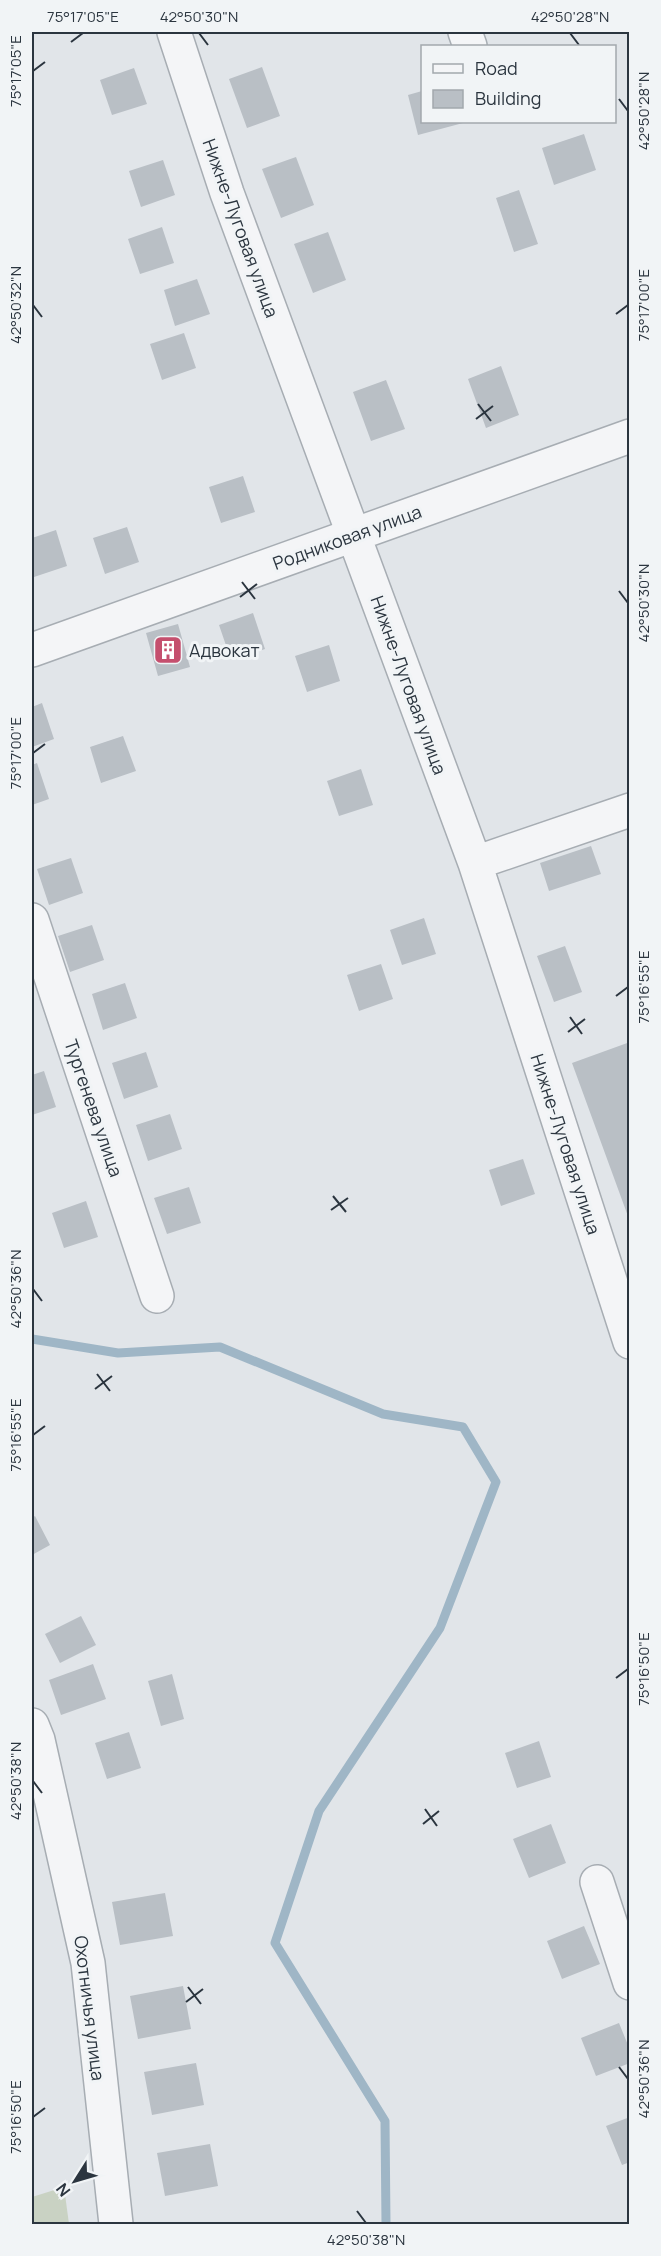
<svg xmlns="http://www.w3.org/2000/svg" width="661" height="2256" viewBox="0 0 661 2256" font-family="Manrope,sans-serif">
	<rect width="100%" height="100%" fill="#e1e5e9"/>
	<!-- green -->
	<path fill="#c9d2c3" d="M 64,2187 L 69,2224 L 32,2224 L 32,2197 Z"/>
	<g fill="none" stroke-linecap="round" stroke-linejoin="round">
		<!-- stream -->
		<path stroke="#9fb6c6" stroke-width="9" d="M 32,1339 L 118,1353 L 220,1347 L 383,1414 L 463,1427 L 496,1482 L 440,1628 L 319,1811 L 275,1943 L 385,2121 L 386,2224"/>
	</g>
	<!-- building -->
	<path fill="#b9bfc5" d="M 262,67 L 280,116 L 247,128 L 229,79 Z
		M 134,68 L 147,104 L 112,115 L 100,80 Z
		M 422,91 L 422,122 L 463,123 L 418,135 L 408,95 Z
		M 584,134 L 596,170 L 554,185 L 542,148 Z
		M 296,157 L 314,205 L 281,218 L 262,169 Z
		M 163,160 L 175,195 L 141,207 L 129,171 Z
		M 519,190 L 538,244 L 514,252 L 496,198 Z
		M 162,227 L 174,263 L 140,274 L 128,239 Z
		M 328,232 L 346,280 L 313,293 L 294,244 Z
		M 197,279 L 210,314 L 175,326 L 164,290 Z
		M 184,333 L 196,368 L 162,380 L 150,344 Z
		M 501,366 L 519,415 L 486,428 L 468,379 Z
		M 386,380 L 405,429 L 371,441 L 353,392 Z
		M 243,476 L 255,512 L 221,523 L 209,487 Z
		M 127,527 L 139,562 L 105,574 L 93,538 Z
		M 56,530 L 67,566 L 34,577 L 32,538 Z
		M 253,613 L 265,649 L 231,660 L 219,625 Z
		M 178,624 L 190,667 L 158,676 L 146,633 Z
		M 329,645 L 340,681 L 307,692 L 295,656 Z
		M 42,703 L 54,739 L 32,747 L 32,707 Z
		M 123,736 L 136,771 L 101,783 L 90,747 Z
		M 37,763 L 49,799 L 32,805 L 32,765 Z
		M 361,769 L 373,805 L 339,816 L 327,781 Z
		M 591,846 L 601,874 L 549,891 L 540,863 Z
		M 71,858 L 83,893 L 49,905 L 37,869 Z
		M 424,918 L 436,954 L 402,965 L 390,930 Z
		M 92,925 L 104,960 L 70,972 L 58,936 Z
		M 565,946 L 582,992 L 554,1002 L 537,956 Z
		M 381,964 L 393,999 L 359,1011 L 347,975 Z
		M 125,983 L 137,1018 L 103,1030 L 92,994 Z
		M 630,1042 L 630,1219 L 629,1219 L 572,1063 Z
		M 146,1052 L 158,1087 L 124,1099 L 112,1063 Z
		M 44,1071 L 56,1107 L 32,1115 L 32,1075 Z
		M 170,1114 L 182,1149 L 148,1161 L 136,1125 Z
		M 523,1159 L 535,1194 L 501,1206 L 489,1170 Z
		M 189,1187 L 201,1223 L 167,1234 L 154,1198 Z
		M 86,1201 L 98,1237 L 64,1248 L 52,1213 Z
		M 35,1516 L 50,1545 L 32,1555 L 32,1518 Z
		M 81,1616 L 96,1645 L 60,1663 L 45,1634 Z
		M 93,1664 L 106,1699 L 61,1715 L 49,1680 Z
		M 172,1674 L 184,1719 L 161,1726 L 148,1681 Z
		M 129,1732 L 141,1768 L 107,1779 L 95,1743 Z
		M 539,1741 L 551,1777 L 517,1788 L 505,1753 Z
		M 551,1824 L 566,1863 L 529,1878 L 513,1839 Z
		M 165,1893 L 173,1936 L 120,1945 L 112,1902 Z
		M 584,1926 L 600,1964 L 562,1979 L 547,1941 Z
		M 183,1986 L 191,2029 L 138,2039 L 130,1996 Z
		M 619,2023 L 630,2050 L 630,2063 L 596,2076 L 581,2038 Z
		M 196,2063 L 204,2105 L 152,2115 L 144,2072 Z
		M 630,2117 L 630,2162 L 622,2165 L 606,2126 Z
		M 210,2144 L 218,2186 L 165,2196 L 157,2153 Z"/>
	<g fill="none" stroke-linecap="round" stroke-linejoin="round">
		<!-- minor casing -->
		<g stroke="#a7adb3" stroke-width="36">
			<path id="minor" d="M 174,32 L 227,193 L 475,863 L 630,1342
				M 465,32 L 470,46
				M 32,650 L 630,436
				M 475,863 L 630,810
				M 32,920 L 157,1296
				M 32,1725 L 38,1740 L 88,1963 L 116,2224
				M 597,1882 L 630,1983"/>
		</g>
		<!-- minor -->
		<use href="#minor" stroke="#f4f5f7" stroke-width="33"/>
	</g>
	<!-- ticks -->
	<path fill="none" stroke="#2b353f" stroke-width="2" d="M 199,33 L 208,45M 570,33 L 579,45M 71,42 L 83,33M 33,71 L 45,62M 619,99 L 628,111M 33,305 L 42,317M 616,314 L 628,305M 478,404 L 491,421M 476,419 L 493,406M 242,582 L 255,599M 619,591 L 628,603M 240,597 L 257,584M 33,753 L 45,744M 616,996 L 628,987M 570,1017 L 582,1034M 568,1032 L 585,1019M 333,1196 L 346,1212M 331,1210 L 348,1198M 33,1289 L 42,1301M 97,1374 L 110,1391M 95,1389 L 112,1376M 33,1435 L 45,1426M 616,1678 L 628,1669M 33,1781 L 42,1793M 425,1809 L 437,1826M 423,1824 L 439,1811M 188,1987 L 201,2004M 186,2002 L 203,1989M 619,2067 L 628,2079M 33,2117 L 45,2108M 357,2211 L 366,2223"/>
	<!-- icons -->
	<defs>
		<g id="building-square" transform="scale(1.5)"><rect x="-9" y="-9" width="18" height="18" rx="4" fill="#c54f6e" stroke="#f1f4f6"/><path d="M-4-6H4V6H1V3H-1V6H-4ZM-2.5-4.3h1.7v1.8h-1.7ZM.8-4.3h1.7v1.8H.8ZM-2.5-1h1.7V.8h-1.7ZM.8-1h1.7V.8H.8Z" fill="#fff"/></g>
	</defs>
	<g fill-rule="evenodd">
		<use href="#building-square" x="168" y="650"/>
	</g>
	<g text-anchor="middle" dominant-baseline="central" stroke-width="6" stroke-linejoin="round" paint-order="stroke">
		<!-- street labels -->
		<g font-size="18" fill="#2b353f" stroke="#f1f4f6">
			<text transform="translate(241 228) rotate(70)">Нижне-Луговая улица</text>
			<text transform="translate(347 537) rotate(-20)">Родниковая улица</text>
			<text transform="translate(409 685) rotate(70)">Нижне-Луговая улица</text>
			<text transform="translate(94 1108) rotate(71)">Тургенева улица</text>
			<text transform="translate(566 1144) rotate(72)">Нижне-Луговая улица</text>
			<text transform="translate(90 2008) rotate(83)">Охотничья улица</text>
		</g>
		<!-- poi labels -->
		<g font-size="18" fill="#2b353f" stroke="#f1f4f6" text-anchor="start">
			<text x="189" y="650">Адвокат</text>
		</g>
	</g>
	<!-- border -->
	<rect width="661" height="2256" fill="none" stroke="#f1f4f6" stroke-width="66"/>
	<!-- legend -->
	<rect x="421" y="45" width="195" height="78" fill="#f1f4f6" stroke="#a2a8ad" stroke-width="1.5"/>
	<rect x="433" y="64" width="30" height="9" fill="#f4f5f7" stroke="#a2a8ad" stroke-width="1.5"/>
	<text x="475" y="75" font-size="18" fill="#2b353f">Road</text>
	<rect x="433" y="90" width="30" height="18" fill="#b9bfc5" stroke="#a2a8ad" stroke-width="1.5"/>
	<text x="475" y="105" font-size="18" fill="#2b353f">Building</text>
	<!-- north arrow -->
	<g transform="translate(75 2181) rotate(233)" stroke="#f1f4f6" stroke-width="4.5" paint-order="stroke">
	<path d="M0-4.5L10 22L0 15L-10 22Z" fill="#2b353f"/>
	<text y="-9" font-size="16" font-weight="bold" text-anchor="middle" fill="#2b353f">N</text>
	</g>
	<rect x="33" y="33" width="595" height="2190" fill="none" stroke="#2b353f" stroke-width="2"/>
	<g font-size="15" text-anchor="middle" fill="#2b353f">
		<text x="83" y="22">75°17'05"E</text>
		<text x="199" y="22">42°50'30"N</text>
		<text x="570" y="22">42°50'28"N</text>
		<text transform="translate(16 71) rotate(-90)" y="5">75°17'05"E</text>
		<text transform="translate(644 111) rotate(-90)" y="5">42°50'28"N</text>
		<text transform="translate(644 305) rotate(-90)" y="5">75°17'00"E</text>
		<text transform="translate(16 305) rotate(-90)" y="5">42°50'32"N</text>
		<text transform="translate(644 603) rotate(-90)" y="5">42°50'30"N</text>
		<text transform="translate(16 753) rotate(-90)" y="5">75°17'00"E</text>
		<text transform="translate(644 987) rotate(-90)" y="5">75°16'55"E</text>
		<text transform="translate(16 1289) rotate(-90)" y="5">42°50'36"N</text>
		<text transform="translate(16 1435) rotate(-90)" y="5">75°16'55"E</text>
		<text transform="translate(644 1669) rotate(-90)" y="5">75°16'50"E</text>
		<text transform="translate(16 1781) rotate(-90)" y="5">42°50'38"N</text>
		<text transform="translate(644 2079) rotate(-90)" y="5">42°50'36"N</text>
		<text transform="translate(16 2117) rotate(-90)" y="5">75°16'50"E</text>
		<text x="366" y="2245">42°50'38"N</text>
	</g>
</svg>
